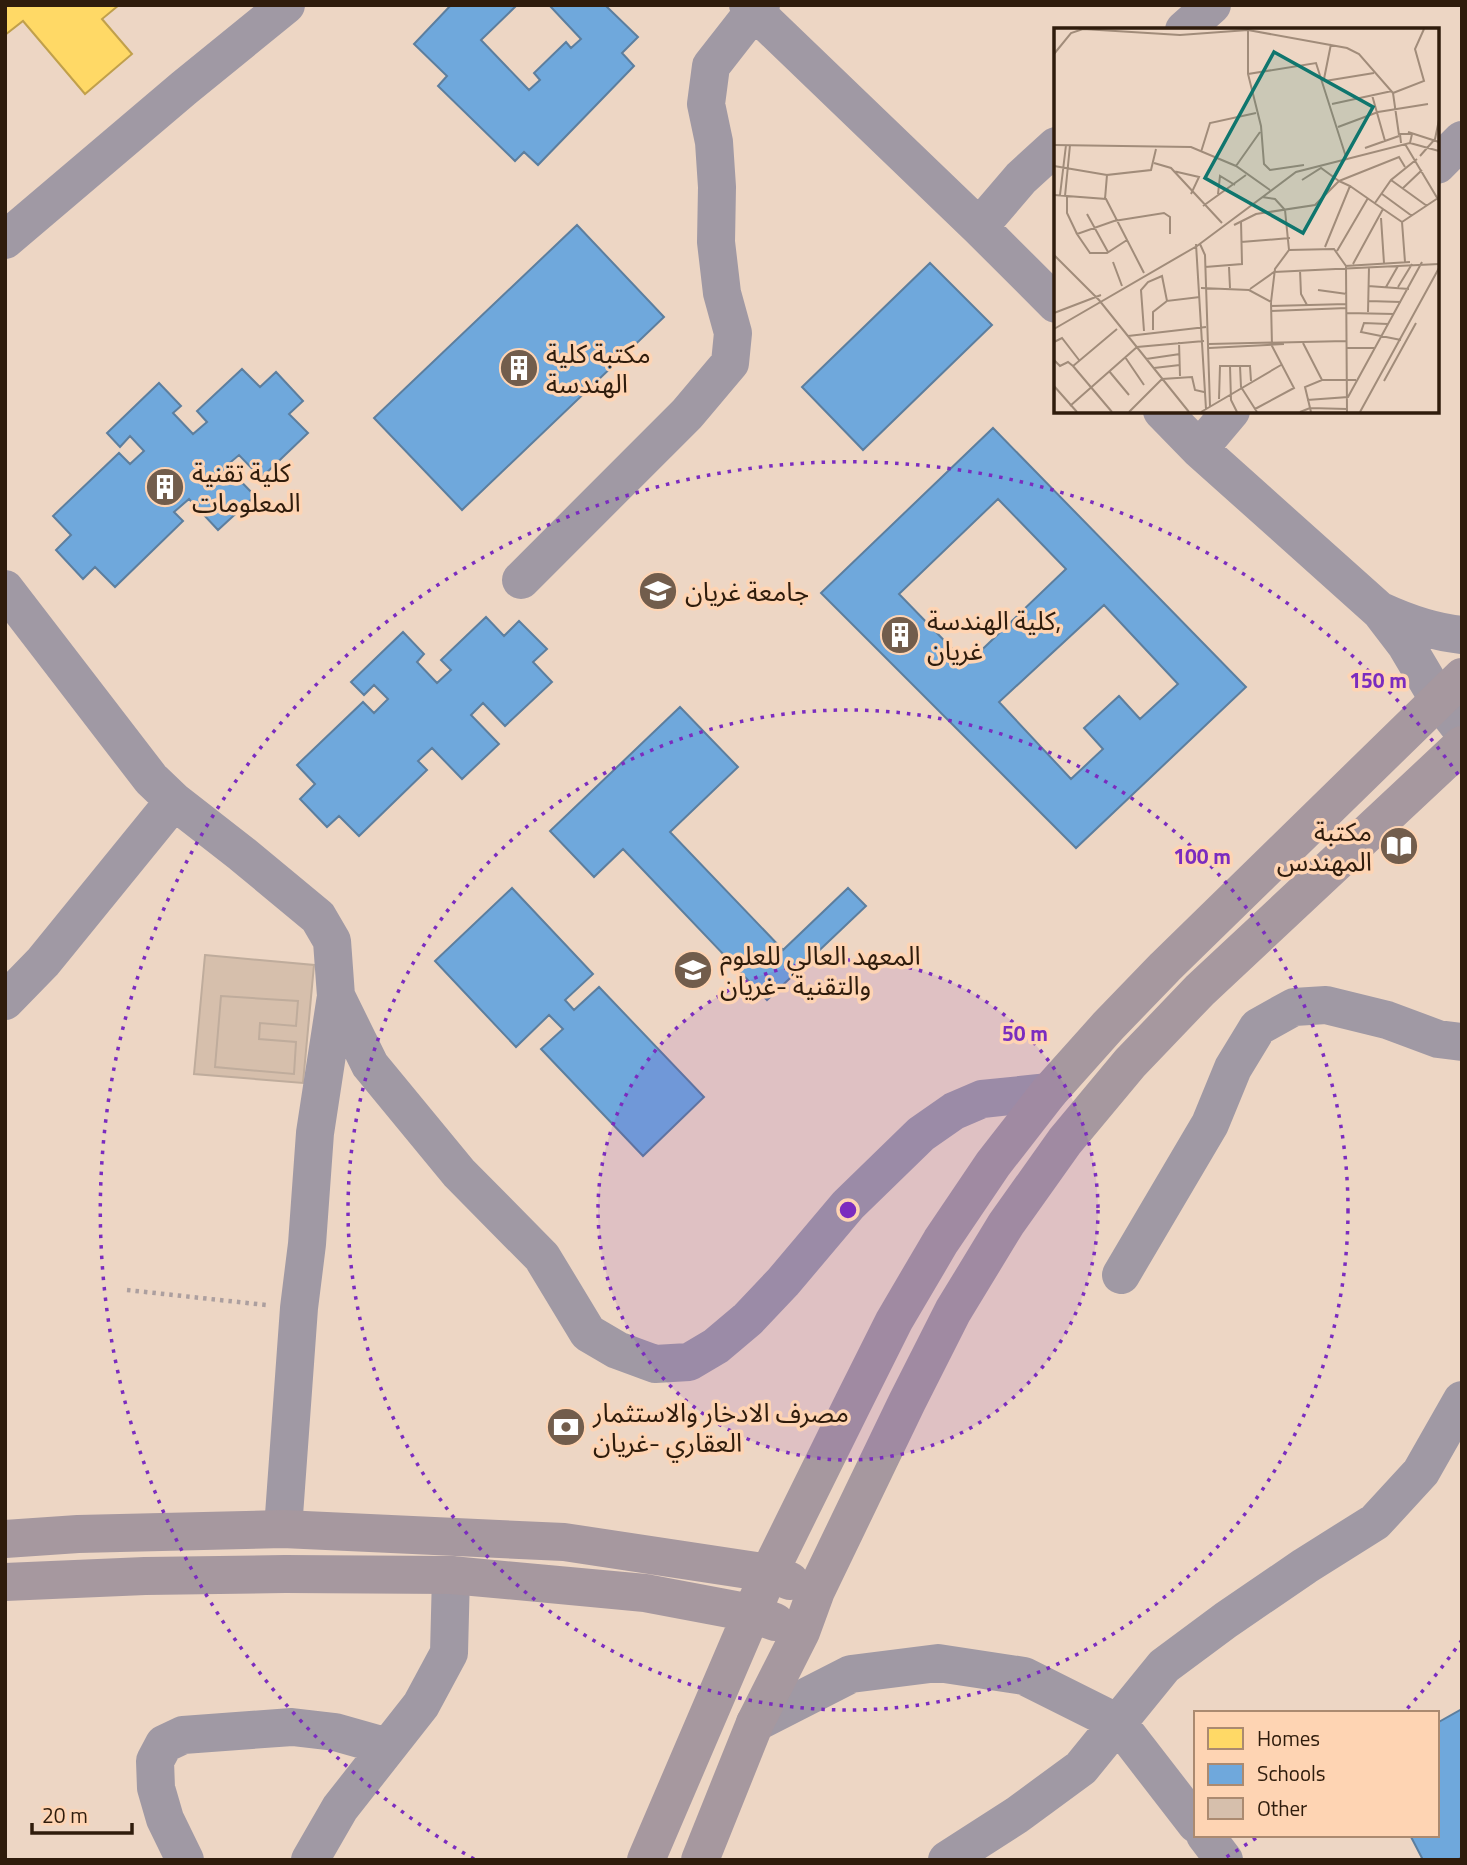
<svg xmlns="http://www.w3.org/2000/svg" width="1467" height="1865" viewBox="0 0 1467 1865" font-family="'Titillium Web','Noto Sans Arabic',sans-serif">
	<rect width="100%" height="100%" fill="#edd6c4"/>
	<!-- homes -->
	<path fill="#ffd966" stroke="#c1a04b" stroke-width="2" d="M 5,5 L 119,5 L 102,19 L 132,54 L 85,94 L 23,21 L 5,35 Z"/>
	<!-- schools -->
	<path fill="#6fa8dc" stroke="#5c7e9e" stroke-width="2" fill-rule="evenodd" d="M 451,5 L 517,5 L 481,40 L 529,90 L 540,80 L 534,73 L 566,42 L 571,48 L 581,39 L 549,5 L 605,5 L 638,37 L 622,53 L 634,66 L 538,165 L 524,152 L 515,161 L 438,86 L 447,76 L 414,44 Z
		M 577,225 L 664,317 L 462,510 L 374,418 Z
		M 930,263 L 992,325 L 863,450 L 802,387 Z
		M 242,369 L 260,387 L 276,372 L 303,401 L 289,414 L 308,433 L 261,478 L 239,455 L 226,466 L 255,496 L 218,530 L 189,499 L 174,512 L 183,521 L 115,587 L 95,567 L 83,579 L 56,550 L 71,535 L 53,516 L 119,453 L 130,464 L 144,451 L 130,436 L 120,447 L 107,433 L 159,383 L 181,406 L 173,413 L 193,434 L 207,422 L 197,411 Z
		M 993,428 L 1246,687 L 1076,848 L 821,593 ZM 998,499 L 1066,569 L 967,664 L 899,594 ZM 1104,605 L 1178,684 L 1140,719 L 1119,696 L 1084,728 L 1103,749 L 1071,779 L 999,702 Z
		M 486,617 L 504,636 L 519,621 L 547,649 L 533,662 L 552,682 L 505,726 L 483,703 L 471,715 L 499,744 L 462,779 L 432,748 L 418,761 L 427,770 L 359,836 L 339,816 L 327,827 L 300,799 L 315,784 L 297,765 L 363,702 L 374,713 L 388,699 L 374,685 L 364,695 L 351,682 L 403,632 L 424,654 L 417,662 L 437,683 L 451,670 L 441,660 Z
		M 680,707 L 738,767 L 670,832 L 783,950 L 848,888 L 866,906 L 767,1000 L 623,849 L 594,877 L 550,831 Z
		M 512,888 L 593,974 L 565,1000 L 574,1010 L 599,987 L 704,1097 L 643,1156 L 541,1049 L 563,1029 L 549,1015 L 516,1047 L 435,961 Z
		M 1462,1709 L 1462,1857 L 1457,1860 L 1423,1860 L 1410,1835 L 1437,1835 L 1437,1723 Z"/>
	<!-- building -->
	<path fill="#d6bfac" stroke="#bfac9c" stroke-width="2" d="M 205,955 L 314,965 L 303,1083 L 194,1074 Z
		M 221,996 L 298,1001 L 296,1026 L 260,1023 L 259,1039 L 296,1042 L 294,1074 L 215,1067 Z"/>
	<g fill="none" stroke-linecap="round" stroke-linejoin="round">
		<!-- path -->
		<path stroke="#ac9f9f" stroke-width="4.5" stroke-dasharray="3.5 5" stroke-linecap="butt" d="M 127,1290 L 266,1305"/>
		<!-- minor -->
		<path stroke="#a099a4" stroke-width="38" d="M 748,5 L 979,227 L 1056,304
			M 1184,30 L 1212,5
			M 1437,165 L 1462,140
			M 979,227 L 1021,178 L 1056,146
			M 5,240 L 184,88 L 286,5
			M 1162,411 L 1199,449 L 1380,611 L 1406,645 L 1438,699 L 1462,730
			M 1199,449 L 1231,411
			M 521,580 L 687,414 L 730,363 L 733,333 L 722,293 L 716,242 L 717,187 L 714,142 L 706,104 L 711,66 L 754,11 L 761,5
			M 5,589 L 151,779 L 174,801 L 242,854 L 318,917 L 332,941 L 336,996 L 370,1065 L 459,1173 L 542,1257 L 588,1333 L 617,1350 L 655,1364 L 689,1362 L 716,1346 L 748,1319 L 783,1282 L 848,1205 L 921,1134 L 954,1111 L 982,1099 L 1049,1092
			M 1381,611 C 1407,623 1432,632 1462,635
			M 5,1001 L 43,962 L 174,801
			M 1121,1275 L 1210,1124 L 1233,1068 L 1258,1027 L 1294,1007 L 1326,1005 L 1387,1020 L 1438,1039 L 1462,1042
			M 283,1529 L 299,1308 L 307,1244 L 315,1133 L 336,996
			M 755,1723 L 851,1674 L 938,1663 L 1024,1676 L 1118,1723 L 1196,1824
			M 1205,1835 L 1224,1860
			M 185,1860 L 165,1819 L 156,1788 L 155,1761 L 164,1744 L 183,1735 L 292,1727 L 335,1732 L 388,1747
			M 310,1860 L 340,1808 L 421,1705 L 449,1653 L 451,1575
			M 947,1860 L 1017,1815 L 1081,1768 L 1164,1666 L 1226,1620 L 1305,1566 L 1375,1522 L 1421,1472 L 1462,1400"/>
		<!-- major -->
		<path stroke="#a6989f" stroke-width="38" d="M 5,1539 L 78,1534 L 283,1529 L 564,1542 L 769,1573 L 790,1581
			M 5,1582 L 145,1576 L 285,1574 L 451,1575 L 645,1593 L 751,1613 L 775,1622
			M 646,1860 L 769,1573 L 853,1403 L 894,1321 L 941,1241 L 993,1164 L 1049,1092 L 1108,1026 L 1165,967 L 1462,677
			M 700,1860 L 755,1723 L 801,1632 L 816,1591 L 907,1402 L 953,1311 L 1006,1224 L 1065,1141 L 1130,1063 L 1200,990 L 1462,745"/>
	</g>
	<!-- distance rings -->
	<circle cx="848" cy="1210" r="250" fill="#7b2cbf" fill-opacity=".12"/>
	<g fill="none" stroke="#7b2cbf" stroke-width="3.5" stroke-dasharray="3.5 7">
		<circle cx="848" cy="1210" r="250"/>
		<circle cx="848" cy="1210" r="500"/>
		<path d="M1462 1640A749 749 0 0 1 1405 1711M1256 1838A749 749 0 0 1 1223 1859M474 1859A749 749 0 1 1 1462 780"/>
	</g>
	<!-- icons -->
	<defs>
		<g id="building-disc" transform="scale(2.0125)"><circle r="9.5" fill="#725d4c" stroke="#fed4b3"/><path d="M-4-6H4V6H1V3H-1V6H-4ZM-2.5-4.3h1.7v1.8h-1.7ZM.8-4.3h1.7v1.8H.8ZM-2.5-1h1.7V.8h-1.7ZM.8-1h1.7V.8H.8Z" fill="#fff"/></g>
		<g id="university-disc" transform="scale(2.0125)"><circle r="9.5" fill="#725d4c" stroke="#fed4b3"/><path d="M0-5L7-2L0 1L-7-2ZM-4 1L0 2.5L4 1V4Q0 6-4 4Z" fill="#fff"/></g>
		<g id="library-disc" transform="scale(2.0125)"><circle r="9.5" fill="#725d4c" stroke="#fed4b3"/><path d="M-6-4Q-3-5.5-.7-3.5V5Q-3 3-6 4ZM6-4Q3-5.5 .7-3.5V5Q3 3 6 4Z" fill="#fff"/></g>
		<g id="bank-disc" transform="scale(2.0125)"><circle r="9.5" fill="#725d4c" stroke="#fed4b3"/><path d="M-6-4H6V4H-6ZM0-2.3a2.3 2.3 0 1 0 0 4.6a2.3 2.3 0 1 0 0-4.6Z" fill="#fff"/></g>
	</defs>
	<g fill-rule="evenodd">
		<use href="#building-disc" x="519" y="368"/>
		<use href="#building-disc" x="165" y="487"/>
		<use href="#university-disc" x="658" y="591"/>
		<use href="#building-disc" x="900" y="635"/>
		<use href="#library-disc" x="1399" y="846"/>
		<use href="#university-disc" x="693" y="970"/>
		<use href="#bank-disc" x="566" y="1427"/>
	</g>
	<g text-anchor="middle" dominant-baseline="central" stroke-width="7" stroke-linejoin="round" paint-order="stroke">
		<!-- poi labels -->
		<g font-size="26" fill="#2f1c0c" stroke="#fed4b3" text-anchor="start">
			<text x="546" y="353">مكتبة كلية<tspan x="546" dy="30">الهندسة</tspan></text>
			<text x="192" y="472">كلية تقنية<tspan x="192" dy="30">المعلومات</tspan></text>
			<text x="685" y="591">جامعة غريان</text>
			<text x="927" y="620">كلية الهندسة,<tspan x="927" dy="30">غريان</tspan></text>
			<text x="1372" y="831" text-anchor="end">مكتبة<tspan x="1372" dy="30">المهندس</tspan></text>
			<text x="720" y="955">المعهد العالي للعلوم<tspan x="720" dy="30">والتقنية -غريان</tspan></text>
			<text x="593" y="1412">مصرف الادخار والاستثمار<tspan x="593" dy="30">العقاري -غريان</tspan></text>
		</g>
	</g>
	<!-- overview -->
	<g transform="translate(1054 28)">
		<rect width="385" height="385" fill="#edd6c4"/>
		<path fill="none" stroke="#a18c7a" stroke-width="2" d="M 194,2 L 194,46 L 207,98 L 210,136 L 216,142 L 250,137M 0,26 L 17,5 L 29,1 L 126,7 L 194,2 L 293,20 L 305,26 L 339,65 L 345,107M 194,46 L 262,35 L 292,129M 270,51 L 277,16M 271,53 L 320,45M 339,65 L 370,53 L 361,21 L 370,1M 318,67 L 331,113M 278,76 L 338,63M 284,99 L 324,84 L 374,76M 354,104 L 385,114M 356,115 L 385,123M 351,116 L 385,173M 0,117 L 137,119 L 182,138 L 216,162M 311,120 L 345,108M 147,124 L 156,95 L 202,85M 366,128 L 381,111 L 385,92M 100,135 L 117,140 L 168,195M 0,138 L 53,147M 182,138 L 206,104M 119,143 L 145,149 L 137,166M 337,152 L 373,178M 285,153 L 345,129 L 351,139M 296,158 L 329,181 L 299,236M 348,161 L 368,142M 164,166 L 166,148 L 181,157M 328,166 L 358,188M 0,167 L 52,171 L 90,245M 6,167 L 12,117M 11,168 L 16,117M 13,168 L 13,185 L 23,206M 208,169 L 221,171 L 231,182 L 235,222M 51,171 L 53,147 L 97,142 L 102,121M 321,175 L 337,152 L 363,131M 149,178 L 192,147M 329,181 L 348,194 L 351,234M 33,186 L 54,224M 327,190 L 330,235M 348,194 L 384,170M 180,197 L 202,186 L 261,177 L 285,153 L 267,140 L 248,152M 73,212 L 53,225 L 36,225 L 23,206 L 60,193 L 110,185 L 116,189 L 116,206M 187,214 L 236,210M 142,216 L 152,381M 146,216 L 151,227 L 156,378M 271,219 L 296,158 L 285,153M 283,223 L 314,170M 0,227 L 45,272 L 135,384M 59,234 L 68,258M 291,238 L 356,234M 151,239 L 188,236 L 187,193M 175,239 L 176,260M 246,242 L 247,266 L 253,277M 314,258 L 355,261M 332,259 L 344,238M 344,259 L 358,236M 147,260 L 195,262 L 217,274 L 221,241 L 235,222 L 280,221 L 292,238 L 293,384M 196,261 L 220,244 L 385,236M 264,262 L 293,266M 314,273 L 347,274M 217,278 L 293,276M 217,283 L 293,280M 314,284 L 315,239M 0,285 L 47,267M 293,285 L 340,286M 334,296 L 310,295 L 307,304 L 347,312M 0,301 L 143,218 L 242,144 L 356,115 L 358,106 L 346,106 L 347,115M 99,302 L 99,284 L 113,273M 90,303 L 87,262 L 94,254 L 108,248 L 113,273 L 146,269M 74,308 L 152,299M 0,314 L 8,310 L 25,332M 125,314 L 126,348M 249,315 L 268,352M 155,316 L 292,313M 155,320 L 230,316M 292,320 L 320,320M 71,329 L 90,357M 92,331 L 126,326M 0,332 L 6,338 L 14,334 L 19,338M 176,338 L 177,372 L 183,384M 186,338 L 196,338 L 197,353M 100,340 L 126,337M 55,343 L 75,367M 330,353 L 362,295M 0,358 L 23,384M 165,371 L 166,338 L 186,338 L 187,359 L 203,384M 253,372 L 294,369 L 368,234M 16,378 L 83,319 L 150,313M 201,381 L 240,360 L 218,318 L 217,274M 58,384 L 19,338 L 63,301M 75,384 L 108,351 L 138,349 L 141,362 L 150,364M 147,384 L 227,337M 246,384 L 256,380 L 293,381M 257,384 L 251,359 L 268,352 L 302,352M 306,384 L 385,240"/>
		<path fill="#0f766e" fill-opacity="0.15" stroke="#0f766e" stroke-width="3.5" d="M 220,24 L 319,79 L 249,205 L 151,150 Z"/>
		<rect width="385" height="385" fill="none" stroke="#2f1c0c" stroke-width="3.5"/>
	</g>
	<circle cx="848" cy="1210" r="10" fill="#7b2cbf" stroke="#fed4b3" stroke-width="3.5"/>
	<g font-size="21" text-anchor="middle" font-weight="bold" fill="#7b2cbf" stroke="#fed4b3" stroke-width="7" stroke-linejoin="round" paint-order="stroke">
		<text x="1378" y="688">150 m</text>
		<text x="1202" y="864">100 m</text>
		<text x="1025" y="1041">50 m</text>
	</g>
	<!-- border -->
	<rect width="1467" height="1865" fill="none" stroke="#2f1c0c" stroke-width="14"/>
	<!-- legend -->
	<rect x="1194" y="1711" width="245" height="126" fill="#fed4b3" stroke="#ab8a70" stroke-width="2"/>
	<rect x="1208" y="1728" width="35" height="21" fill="#ffd966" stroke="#ab8a70" stroke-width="2"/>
	<text x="1257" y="1746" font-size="21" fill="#2f1c0c">Homes</text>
	<rect x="1208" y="1764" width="35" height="21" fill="#6fa8dc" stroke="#ab8a70" stroke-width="2"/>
	<text x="1257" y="1781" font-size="21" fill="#2f1c0c">Schools</text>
	<rect x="1208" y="1798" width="35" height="21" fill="#d6bfac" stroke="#ab8a70" stroke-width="2"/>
	<text x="1257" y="1816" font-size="21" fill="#2f1c0c">Other</text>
	<!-- scale -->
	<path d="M32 1823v10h100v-10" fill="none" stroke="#2f1c0c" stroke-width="3.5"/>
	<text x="42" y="1823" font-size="21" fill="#2f1c0c" stroke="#fed4b3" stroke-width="5" paint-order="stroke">20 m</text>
</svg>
